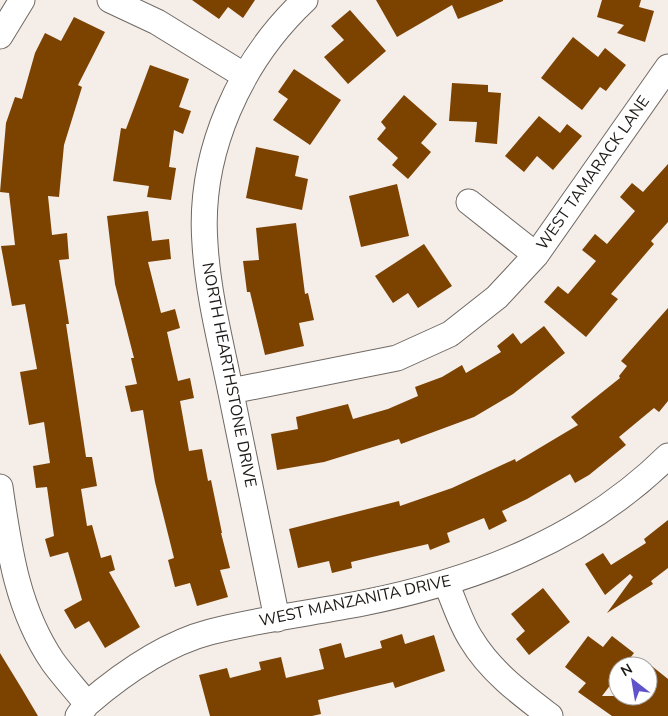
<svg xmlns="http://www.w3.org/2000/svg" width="668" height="716" viewBox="0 0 668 716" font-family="'Nunito Sans',sans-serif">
	<rect width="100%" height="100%" fill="#f5ede7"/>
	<!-- building -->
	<path fill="#7c4200" d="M 192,0 L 255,0 L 243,18 L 228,7 L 219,19 Z
		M 376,0 L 503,0 L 503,1 L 458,19 L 452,5 L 397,37 Z
		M 602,0 L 641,0 L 639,7 L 654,11 L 645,42 L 617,33 L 624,25 L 597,17 Z
		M 350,10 L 386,51 L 348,84 L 324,57 L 344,40 L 331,26 Z
		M 74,17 L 105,32 L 78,85 L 82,87 L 64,145 L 59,197 L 48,196 L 52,235 L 67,233 L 69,259 L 59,260 L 69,324 L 66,324 L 86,457 L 92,457 L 97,486 L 81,489 L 87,526 L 92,525 L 101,558 L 111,555 L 115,570 L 109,572 L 140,627 L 105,648 L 89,621 L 75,629 L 64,610 L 82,600 L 68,552 L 50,557 L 45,539 L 54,536 L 47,487 L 36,488 L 33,466 L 50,463 L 44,422 L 29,425 L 20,372 L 37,369 L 25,304 L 12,306 L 1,246 L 15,245 L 9,193 L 0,192 L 6,123 L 15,97 L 22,99 L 35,53 L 45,33 L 61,41 Z
		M 573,37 L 598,57 L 605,48 L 626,65 L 606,91 L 600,87 L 582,110 L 541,78 Z
		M 150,65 L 189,79 L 179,107 L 191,111 L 183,134 L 174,130 L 169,167 L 176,168 L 171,200 L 147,197 L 149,186 L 113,181 L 121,128 L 126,129 Z
		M 294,69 L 341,100 L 310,145 L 273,120 L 288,99 L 278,92 Z
		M 452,83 L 488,85 L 488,92 L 501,93 L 497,144 L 475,142 L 477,122 L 449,121 Z
		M 404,95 L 437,124 L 421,143 L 431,152 L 408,179 L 392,165 L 398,158 L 377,139 L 386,128 L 381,122 Z
		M 539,116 L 560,133 L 567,124 L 582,136 L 553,170 L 537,156 L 524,172 L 505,156 Z
		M 256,147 L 299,156 L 295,176 L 308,179 L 302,210 L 246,198 Z
		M 668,164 L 668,222 L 651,241 L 654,244 L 611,294 L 618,299 L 586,337 L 544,302 L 558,286 L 568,294 L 596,261 L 582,250 L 595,234 L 607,244 L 635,211 L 620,197 L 632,183 L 643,192 Z
		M 397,184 L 409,236 L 361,247 L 349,196 Z
		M 148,211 L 152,241 L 169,239 L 171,259 L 148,262 L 161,313 L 175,309 L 180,328 L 167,332 L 178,381 L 190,378 L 194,398 L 180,401 L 189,451 L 202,449 L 208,481 L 211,480 L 222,533 L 221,533 L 230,568 L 220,570 L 228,597 L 197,606 L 190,583 L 175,587 L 168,560 L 174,558 L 155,482 L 143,410 L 131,412 L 125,386 L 137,384 L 131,358 L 134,358 L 115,284 L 107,216 Z
		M 296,223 L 305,294 L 308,293 L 314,320 L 299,323 L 304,346 L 265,355 L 250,292 L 247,292 L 243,261 L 259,260 L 256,228 Z
		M 424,244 L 452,286 L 418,308 L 408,293 L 393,303 L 375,276 Z
		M 668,308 L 668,401 L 659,412 L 654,408 L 619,437 L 626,445 L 589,475 L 575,483 L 570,474 L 527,499 L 502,511 L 507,521 L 489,530 L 484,518 L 447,533 L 450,542 L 430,550 L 428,544 L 351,562 L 352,568 L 332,573 L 329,561 L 298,568 L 289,529 L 399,501 L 400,506 L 452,488 L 515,459 L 516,462 L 578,425 L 571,417 L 620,378 L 619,376 L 627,366 L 621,361 Z
		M 544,326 L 565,353 L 513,394 L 474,417 L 401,444 L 399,439 L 324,462 L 277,470 L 271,434 L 298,429 L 296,417 L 348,404 L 353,419 L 388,409 L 418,396 L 415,387 L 442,377 L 462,365 L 466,373 L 501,352 L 497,346 L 513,333 L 521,344 Z
		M 668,520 L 668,568 L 651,581 L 653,584 L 607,613 L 633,577 L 630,574 L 605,595 L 585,564 L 603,553 L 611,565 L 646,543 L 644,539 Z
		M 543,588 L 570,622 L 529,655 L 516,639 L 525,631 L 511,614 Z
		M 402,634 L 405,644 L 434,635 L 445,671 L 395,688 L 393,682 L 318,700 L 321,714 L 312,716 L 210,716 L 199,675 L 227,668 L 230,678 L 261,670 L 259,662 L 281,657 L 286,678 L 324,669 L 319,649 L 341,643 L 345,658 L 382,648 L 380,641 Z
		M 588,636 L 603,647 L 612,636 L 634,653 L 624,666 L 618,666 L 618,675 L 602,696 L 648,696 L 648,663 L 668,679 L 668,716 L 612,716 L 578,692 L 586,683 L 565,667 Z
		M 0,653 L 22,689 L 38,716 L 0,716 Z"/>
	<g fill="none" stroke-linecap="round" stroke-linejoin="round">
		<!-- minor casing -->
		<g stroke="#706964" stroke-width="27">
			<path id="minor" d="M 110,0 L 157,22 L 245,76
				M 0,36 L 22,0
				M 469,202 L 536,255
				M 231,391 L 397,358 L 450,334 L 497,297 L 536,255 L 668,67
				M 0,487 C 9,549 17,609 53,662 C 64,677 76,690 87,704 L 78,716
				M 446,583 C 454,601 460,622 471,639 C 490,671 521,694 550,716
				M 277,619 C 262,544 246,468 231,393 C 221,344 208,294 205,244 C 198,153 240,61 305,0
				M 87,704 C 122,674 164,644 210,632 C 260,619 312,613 363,603 C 477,580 584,539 668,456"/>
		</g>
		<!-- minor -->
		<use href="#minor" stroke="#fff" stroke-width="25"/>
	</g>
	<g text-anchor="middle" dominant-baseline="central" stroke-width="5" stroke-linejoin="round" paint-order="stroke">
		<!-- street labels -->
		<g font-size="16" fill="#1d1a18" stroke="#fff">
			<text transform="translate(593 173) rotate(-55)">WEST TAMARACK LANE</text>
			<text transform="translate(229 375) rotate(79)">NORTH HEARTHSTONE DRIVE</text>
			<text transform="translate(355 601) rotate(-12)">WEST MANZANITA DRIVE</text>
		</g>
	</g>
	<!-- north arrow -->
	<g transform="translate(633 681) rotate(329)"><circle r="24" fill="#ffffff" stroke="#a5a3a3"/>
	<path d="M0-4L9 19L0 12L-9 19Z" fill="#5f53cb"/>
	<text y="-8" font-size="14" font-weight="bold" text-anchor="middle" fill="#1d1a18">N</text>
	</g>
</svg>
